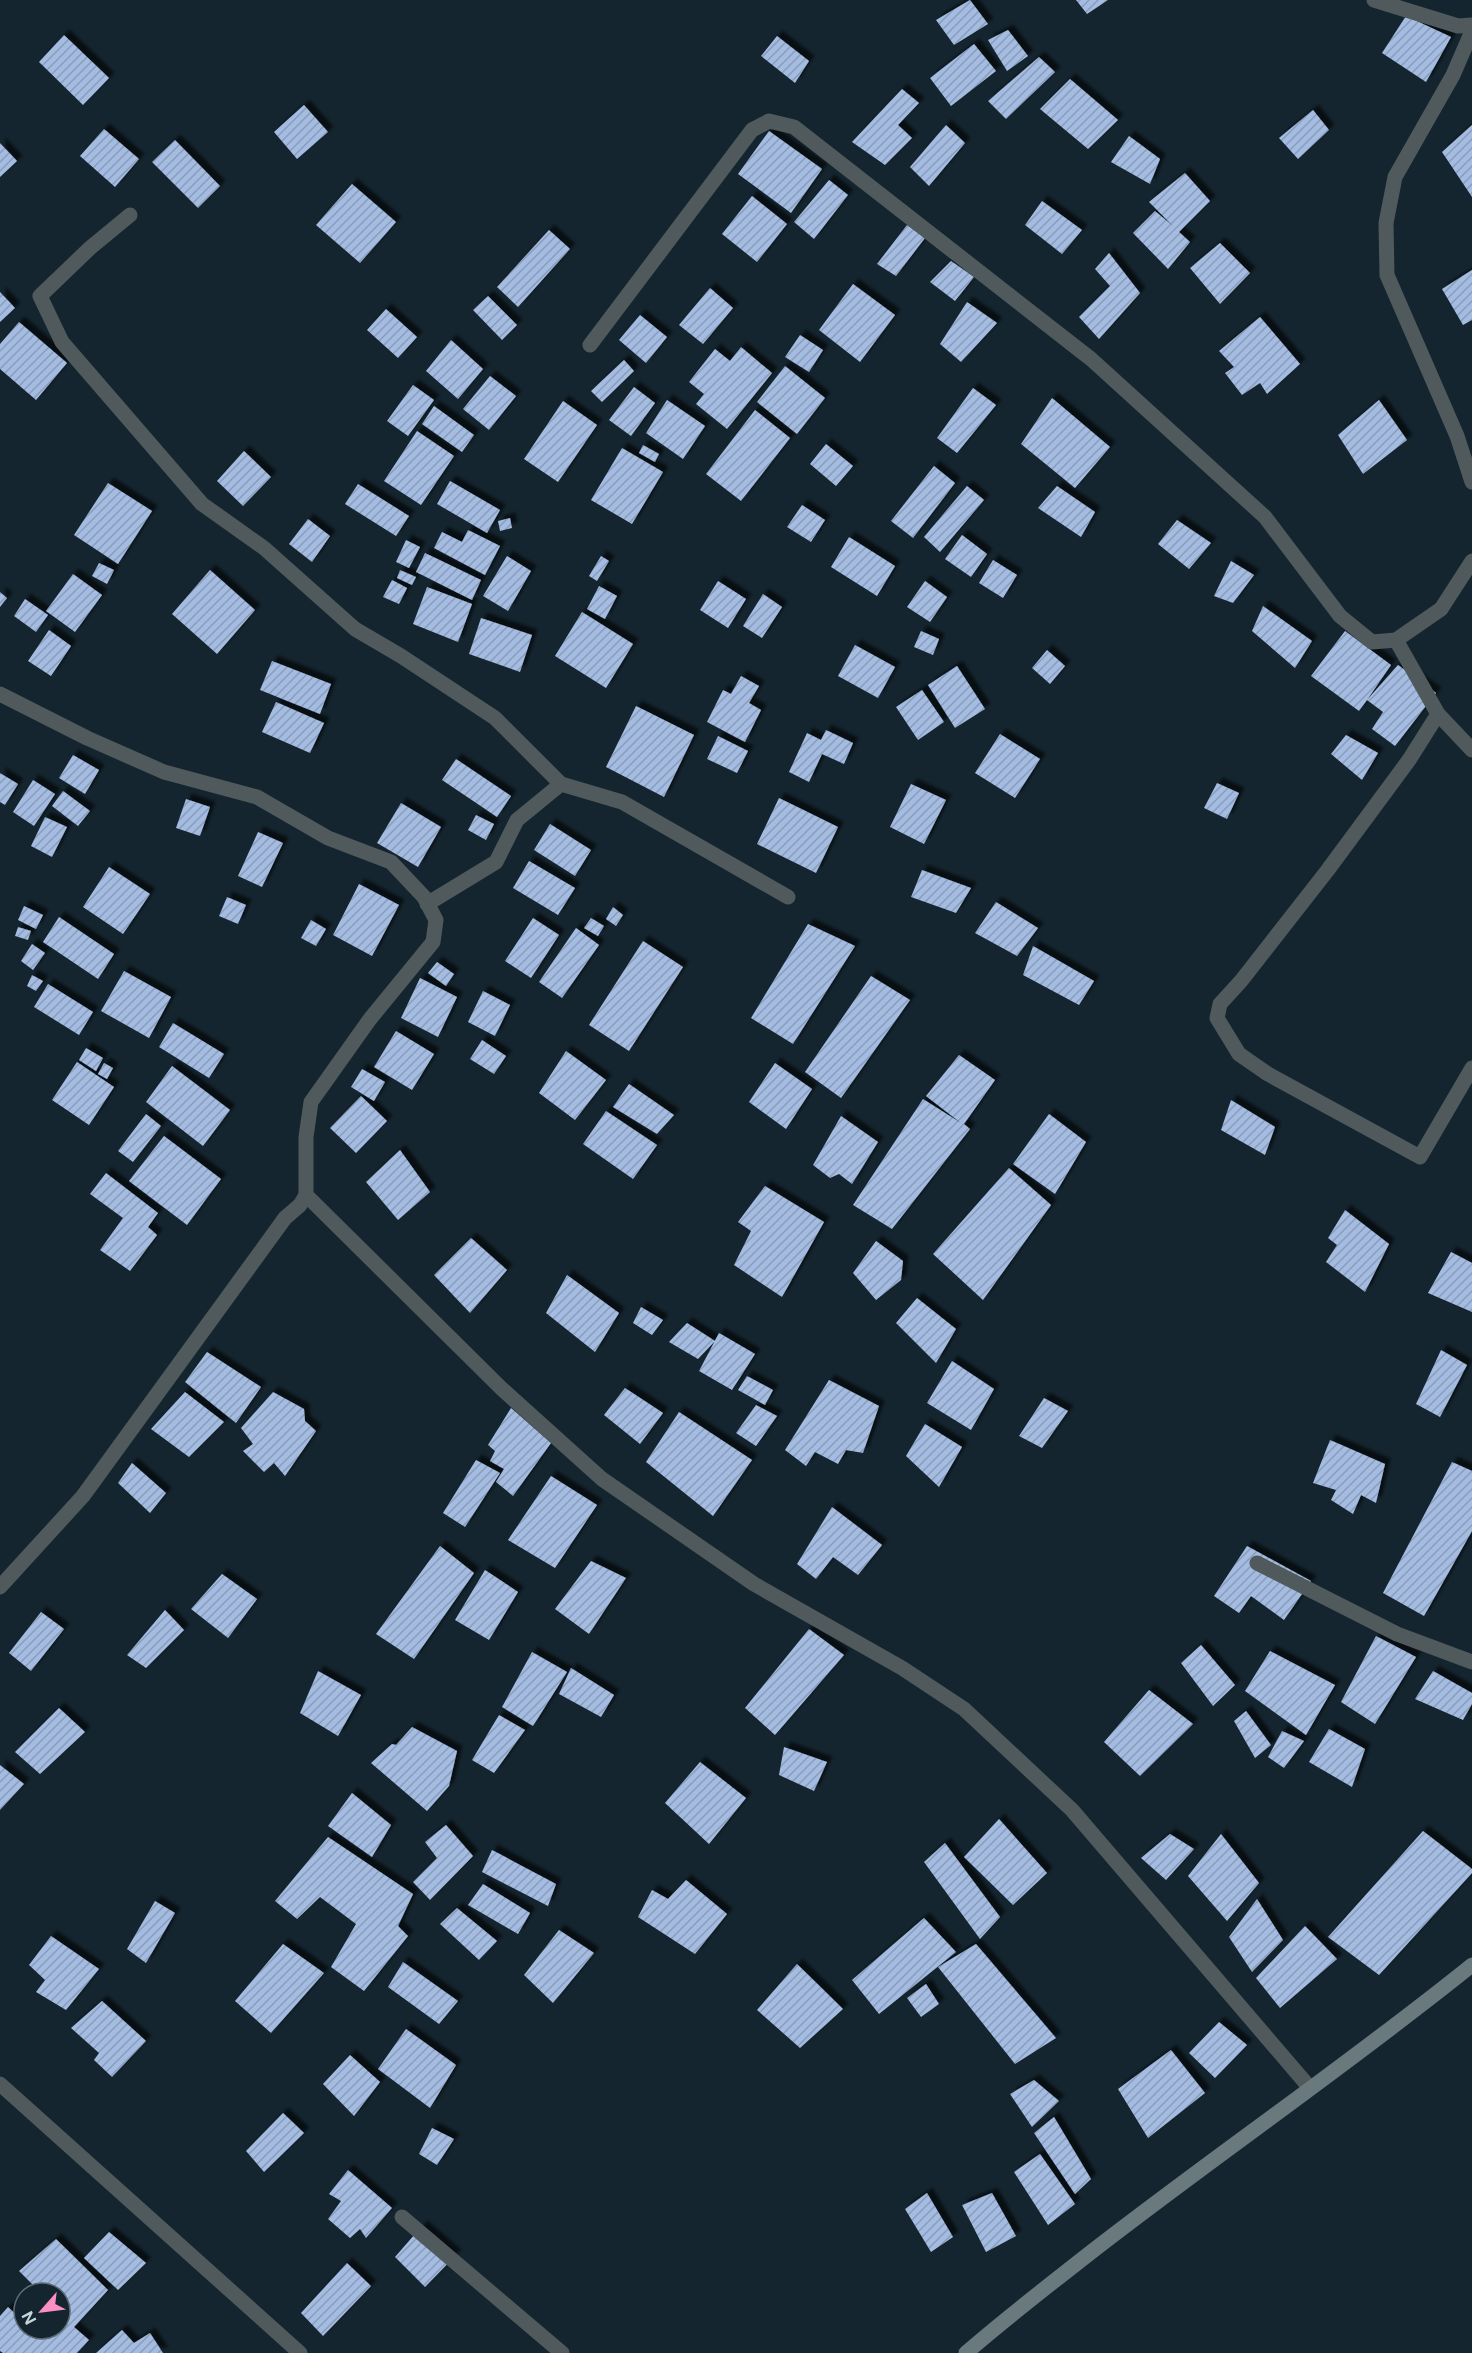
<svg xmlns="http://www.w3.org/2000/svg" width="1472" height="2353" viewBox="0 0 1472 2353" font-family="'Public Sans',sans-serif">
	<defs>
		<pattern id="building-hatch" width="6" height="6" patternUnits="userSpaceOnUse" patternTransform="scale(1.5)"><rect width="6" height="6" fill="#a4bce1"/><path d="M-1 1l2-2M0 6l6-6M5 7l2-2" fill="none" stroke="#8a9db9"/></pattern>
		<filter id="shadow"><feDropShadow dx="5.5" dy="-5.5" stdDeviation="1.5" flood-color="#0009"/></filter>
	</defs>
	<rect width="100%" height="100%" fill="#14252f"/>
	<!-- building -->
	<path fill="url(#building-hatch)" filter="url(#shadow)" d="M 970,0 L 988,24 L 954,45 L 936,20 Z
		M 1076,0 L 1108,0 L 1087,14 Z
		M 1406,16 L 1451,37 L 1426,82 L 1382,53 Z
		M 1008,30 L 1028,56 L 1007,71 L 988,40 Z
		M 64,35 L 109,78 L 83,105 L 39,62 Z
		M 777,36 L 809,61 L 795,83 L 761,56 Z
		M 974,44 L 996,71 L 951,106 L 930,78 Z
		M 1039,57 L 1055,72 L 1006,119 L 988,101 Z
		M 1070,79 L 1118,120 L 1088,149 L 1040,109 Z
		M 902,89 L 919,103 L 898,125 L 912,138 L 885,165 L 852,142 Z
		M 304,105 L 328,132 L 297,159 L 274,132 Z
		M 1313,110 L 1329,130 L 1298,159 L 1279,138 Z
		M 946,125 L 965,143 L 929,186 L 910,167 Z
		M 1472,125 L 1472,197 L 1442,152 Z
		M 104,129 L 139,159 L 115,187 L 80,156 Z
		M 769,131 L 822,169 L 791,213 L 738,174 Z
		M 1129,136 L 1160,159 L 1150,184 L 1111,162 Z
		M 175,140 L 220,186 L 198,208 L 152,162 Z
		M 0,143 L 17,161 L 0,177 Z
		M 1185,173 L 1210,201 L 1179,232 L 1190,242 L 1168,269 L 1133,233 L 1155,211 L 1173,226 L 1149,202 Z
		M 829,180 L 848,195 L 814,239 L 794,222 Z
		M 352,184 L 396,222 L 360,263 L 316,225 Z
		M 752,196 L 787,224 L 757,262 L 722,234 Z
		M 1042,201 L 1082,230 L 1062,254 L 1025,225 Z
		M 907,225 L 925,238 L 896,276 L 877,264 Z
		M 549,230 L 570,249 L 518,307 L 497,287 Z
		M 1220,243 L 1250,273 L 1220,304 L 1190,268 Z
		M 1109,253 L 1140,293 L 1099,339 L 1079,317 L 1110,286 L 1095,269 Z
		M 951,261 L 974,277 L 955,301 L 930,282 Z
		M 1472,270 L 1472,320 L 1463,325 L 1442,289 Z
		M 853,284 L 895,315 L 860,362 L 819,330 Z
		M 710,288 L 733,308 L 703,344 L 679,325 Z
		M 0,292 L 15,308 L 0,322 Z
		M 488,296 L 517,325 L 502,340 L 473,310 Z
		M 967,302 L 997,323 L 961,362 L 940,344 Z
		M 386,309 L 417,337 L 398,358 L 367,330 Z
		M 640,315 L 667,337 L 646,363 L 619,340 Z
		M 1260,317 L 1300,364 L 1267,394 L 1260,383 L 1242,395 L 1225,373 L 1234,367 L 1219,351 Z
		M 19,322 L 67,363 L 36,400 L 0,369 L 0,344 Z
		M 800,335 L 823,350 L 809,372 L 785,357 Z
		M 451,340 L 483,369 L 458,399 L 426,371 Z
		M 741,347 L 772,373 L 727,429 L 696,404 L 704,394 L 689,382 L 715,349 L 730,361 Z
		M 624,360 L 634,371 L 602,402 L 591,391 Z
		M 785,366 L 825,398 L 797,434 L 757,402 Z
		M 490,376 L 516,396 L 489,430 L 463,409 Z
		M 413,385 L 434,400 L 408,436 L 387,421 Z
		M 634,387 L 655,403 L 631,436 L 609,420 Z
		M 973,388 L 996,405 L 957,453 L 937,438 Z
		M 1052,398 L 1110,447 L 1075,488 L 1021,444 Z
		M 667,400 L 705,426 L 683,459 L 646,433 Z
		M 1379,400 L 1407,440 L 1363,474 L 1338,435 Z
		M 563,401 L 597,425 L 558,482 L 524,459 Z
		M 434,406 L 474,435 L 462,452 L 422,424 Z
		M 755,410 L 790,438 L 741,501 L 706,474 Z
		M 417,431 L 454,456 L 421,505 L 384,481 Z
		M 826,444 L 853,466 L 836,486 L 810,464 Z
		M 643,445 L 659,454 L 655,462 L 639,453 Z
		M 622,448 L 663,472 L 632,524 L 591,500 Z
		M 244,451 L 271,477 L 243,506 L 217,481 Z
		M 934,466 L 955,483 L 913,538 L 891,521 Z
		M 450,481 L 500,510 L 487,533 L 437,504 Z
		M 108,483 L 152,511 L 118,564 L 74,535 Z
		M 358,484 L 409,516 L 396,536 L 345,504 Z
		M 967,486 L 984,500 L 940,552 L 924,537 Z
		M 1057,486 L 1095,512 L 1081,537 L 1038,508 Z
		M 802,505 L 825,520 L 811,542 L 787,527 Z
		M 510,518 L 512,528 L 500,531 L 498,521 Z
		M 308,519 L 330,536 L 312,562 L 289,544 Z
		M 1177,520 L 1211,543 L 1189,569 L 1158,544 Z
		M 468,530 L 500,546 L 485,575 L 434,548 L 442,532 L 462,542 Z
		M 962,535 L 987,554 L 971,577 L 945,559 Z
		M 849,537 L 895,566 L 877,596 L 831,567 Z
		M 406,540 L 420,547 L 409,568 L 396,562 Z
		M 425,553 L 481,580 L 472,600 L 416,572 Z
		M 507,556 L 531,571 L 508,611 L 483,596 Z
		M 601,556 L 609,561 L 597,581 L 589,576 Z
		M 993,560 L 1017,575 L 1003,598 L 979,583 Z
		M 1231,561 L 1254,575 L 1233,603 L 1214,596 Z
		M 99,563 L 114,570 L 107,584 L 92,576 Z
		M 210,570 L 255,610 L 217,654 L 172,614 Z
		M 400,570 L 416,577 L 412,585 L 397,578 Z
		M 73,574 L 102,595 L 75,632 L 46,611 Z
		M 392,580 L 407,588 L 399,604 L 383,597 Z
		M 718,581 L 746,599 L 728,628 L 700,610 Z
		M 925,581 L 947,597 L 930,622 L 907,607 Z
		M 599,586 L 617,596 L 605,619 L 587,609 Z
		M 427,587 L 472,604 L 458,642 L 413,624 Z
		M 0,592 L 7,598 L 0,607 Z
		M 763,594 L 782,607 L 762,638 L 743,626 Z
		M 25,599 L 48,615 L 36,632 L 14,616 Z
		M 1263,606 L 1312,641 L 1295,668 L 1252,631 Z
		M 582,612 L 633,644 L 606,688 L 555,656 Z
		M 481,618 L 532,635 L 520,672 L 469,654 Z
		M 49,630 L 71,646 L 51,676 L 28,661 Z
		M 921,631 L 939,639 L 933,655 L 914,647 Z
		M 1345,631 L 1391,665 L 1367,700 L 1398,665 L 1436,693 L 1395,746 L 1372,729 L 1383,712 L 1367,700 L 1359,711 L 1311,676 Z
		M 855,645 L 895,667 L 878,698 L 838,676 Z
		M 1047,650 L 1065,666 L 1050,684 L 1032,668 Z
		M 272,661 L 331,684 L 320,714 L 260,690 Z
		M 957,666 L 985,709 L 955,728 L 928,685 Z
		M 741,676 L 759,686 L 749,703 L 761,710 L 745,742 L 707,722 L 723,690 L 731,694 Z
		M 922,690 L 944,722 L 918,740 L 896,707 Z
		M 276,702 L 324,723 L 310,753 L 262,732 Z
		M 636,706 L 694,735 L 664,797 L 606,767 Z
		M 826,730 L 853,743 L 844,764 L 822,754 L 809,782 L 789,772 L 807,733 L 821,740 Z
		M 1000,734 L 1040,759 L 1015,798 L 975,773 Z
		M 1346,735 L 1378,753 L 1362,780 L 1331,754 Z
		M 718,736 L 748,751 L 737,773 L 707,759 Z
		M 73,755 L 99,770 L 85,794 L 59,778 Z
		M 456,759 L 511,796 L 497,817 L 442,780 Z
		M 0,773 L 18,784 L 5,805 L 0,802 Z
		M 33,780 L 55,794 L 34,826 L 13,812 Z
		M 1217,783 L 1239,793 L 1227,819 L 1204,808 Z
		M 911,784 L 946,800 L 924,844 L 890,827 Z
		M 63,791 L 90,811 L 78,826 L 52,806 Z
		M 779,798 L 838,827 L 816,873 L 757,844 Z
		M 186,799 L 210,807 L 200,836 L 176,828 Z
		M 401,803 L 441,827 L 418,867 L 377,843 Z
		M 476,815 L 494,824 L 486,840 L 468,830 Z
		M 45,817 L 67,827 L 52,857 L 31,846 Z
		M 550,824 L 591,850 L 575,876 L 534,850 Z
		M 258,832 L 283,843 L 262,887 L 238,876 Z
		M 529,861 L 575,888 L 558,915 L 513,888 Z
		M 109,867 L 150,894 L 123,934 L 83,907 Z
		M 922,870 L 971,888 L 956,913 L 911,897 Z
		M 359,884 L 399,905 L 372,956 L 333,935 Z
		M 227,897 L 246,905 L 238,924 L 219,916 Z
		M 996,902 L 1038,928 L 1017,956 L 975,933 Z
		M 24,906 L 43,915 L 36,929 L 18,920 Z
		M 613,907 L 623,915 L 616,926 L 606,919 Z
		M 59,917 L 114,954 L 98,979 L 43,942 Z
		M 533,918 L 559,935 L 531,978 L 505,961 Z
		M 591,918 L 604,926 L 598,936 L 584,928 Z
		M 311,920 L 326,929 L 316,946 L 301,938 Z
		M 808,924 L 855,946 L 793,1044 L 751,1018 Z
		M 18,927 L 31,931 L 28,940 L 15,936 Z
		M 576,928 L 599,945 L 562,998 L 539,982 Z
		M 643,941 L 683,967 L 629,1051 L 589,1025 Z
		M 32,944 L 45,953 L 33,970 L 21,961 Z
		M 1033,946 L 1094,981 L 1079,1005 L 1023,975 Z
		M 437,962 L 454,974 L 446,986 L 428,973 Z
		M 124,971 L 171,997 L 149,1038 L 101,1011 Z
		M 32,975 L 43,981 L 36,991 L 27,986 Z
		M 871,976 L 910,1000 L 841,1098 L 805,1072 Z
		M 420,978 L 457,997 L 438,1037 L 401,1018 Z
		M 48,984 L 93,1012 L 79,1035 L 34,1007 Z
		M 483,991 L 510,1005 L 495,1036 L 468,1022 Z
		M 173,1023 L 224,1054 L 209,1078 L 159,1047 Z
		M 396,1031 L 434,1054 L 412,1090 L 374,1067 Z
		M 482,1040 L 506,1056 L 494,1074 L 470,1059 Z
		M 86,1048 L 103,1058 L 96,1071 L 79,1060 Z
		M 566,1051 L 606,1080 L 575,1120 L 539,1093 Z
		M 959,1055 L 995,1080 L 964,1124 L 970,1129 L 892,1229 L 853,1205 L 923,1099 L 961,1123 L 926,1096 Z
		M 77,1062 L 114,1087 L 89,1125 L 52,1100 Z
		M 104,1063 L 113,1068 L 107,1079 L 98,1074 Z
		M 775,1063 L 812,1089 L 786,1129 L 749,1102 Z
		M 172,1066 L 230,1110 L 203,1146 L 146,1102 Z
		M 362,1069 L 385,1082 L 374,1101 L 351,1087 Z
		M 629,1084 L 674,1115 L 657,1134 L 613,1107 Z
		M 361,1096 L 387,1121 L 356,1153 L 330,1128 Z
		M 1231,1100 L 1275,1127 L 1265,1155 L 1221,1130 Z
		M 606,1111 L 657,1145 L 633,1179 L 583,1144 Z
		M 146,1114 L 161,1126 L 133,1162 L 118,1151 Z
		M 1049,1114 L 1086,1142 L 1055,1194 L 1013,1164 Z
		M 841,1116 L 878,1142 L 852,1184 L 839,1174 L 830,1178 L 813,1165 Z
		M 164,1136 L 221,1179 L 187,1225 L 129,1181 Z
		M 400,1150 L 430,1192 L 398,1220 L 366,1182 Z
		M 1009,1168 L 1051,1205 L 983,1300 L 933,1254 Z
		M 106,1173 L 158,1213 L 148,1227 L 157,1235 L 130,1271 L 100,1250 L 123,1218 L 90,1194 Z
		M 765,1186 L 824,1222 L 782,1297 L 734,1265 L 751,1231 L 738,1222 Z
		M 1345,1210 L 1389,1244 L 1365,1292 L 1326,1262 L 1337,1245 L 1328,1238 Z
		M 471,1238 L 507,1270 L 470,1313 L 434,1275 Z
		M 876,1241 L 903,1261 L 901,1280 L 876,1300 L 853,1273 Z
		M 1451,1252 L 1472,1263 L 1472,1312 L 1428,1293 Z
		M 567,1275 L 619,1313 L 595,1352 L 546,1313 Z
		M 917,1298 L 956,1329 L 936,1363 L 896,1323 Z
		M 641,1307 L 663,1320 L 652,1335 L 633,1323 Z
		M 687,1323 L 715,1341 L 698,1359 L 669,1342 Z
		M 719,1333 L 755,1354 L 732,1390 L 699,1371 Z
		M 1441,1350 L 1467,1365 L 1440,1417 L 1416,1404 Z
		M 207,1352 L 261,1387 L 236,1423 L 185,1382 Z
		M 952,1361 L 994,1389 L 971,1430 L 927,1403 Z
		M 747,1376 L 773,1390 L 765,1405 L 738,1390 Z
		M 829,1380 L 879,1406 L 863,1453 L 846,1450 L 838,1464 L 815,1452 L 806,1466 L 785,1450 Z
		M 625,1388 L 663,1413 L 640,1444 L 604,1415 Z
		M 185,1392 L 224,1422 L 189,1457 L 151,1429 Z
		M 273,1392 L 304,1409 L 305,1421 L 316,1431 L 285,1476 L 274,1463 L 264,1472 L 243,1451 L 253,1444 L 241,1428 Z
		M 1044,1398 L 1068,1411 L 1042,1448 L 1019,1436 Z
		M 756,1405 L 777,1416 L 756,1446 L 736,1433 Z
		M 511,1408 L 551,1443 L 513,1496 L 496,1482 L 504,1469 L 490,1461 L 495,1451 L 488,1445 Z
		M 679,1412 L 752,1460 L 713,1516 L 646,1462 Z
		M 925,1424 L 962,1447 L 939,1487 L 906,1456 Z
		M 1330,1440 L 1385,1464 L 1376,1503 L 1361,1495 L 1353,1514 L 1331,1500 L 1336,1490 L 1313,1483 Z
		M 476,1460 L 500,1473 L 465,1527 L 443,1513 Z
		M 1452,1462 L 1472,1471 L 1472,1531 L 1424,1616 L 1383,1593 Z
		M 132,1463 L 166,1493 L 150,1513 L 118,1483 Z
		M 551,1476 L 597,1505 L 555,1568 L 508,1540 Z
		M 832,1507 L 882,1545 L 858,1575 L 833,1557 L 816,1579 L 797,1564 Z
		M 440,1546 L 474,1573 L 414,1659 L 376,1634 Z
		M 1247,1546 L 1311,1581 L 1284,1620 L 1251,1596 L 1239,1613 L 1214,1596 Z
		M 591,1561 L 626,1578 L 589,1634 L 555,1609 Z
		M 485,1570 L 518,1592 L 489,1640 L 455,1620 Z
		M 222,1574 L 257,1599 L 228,1638 L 191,1609 Z
		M 165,1610 L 184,1630 L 146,1668 L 127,1655 Z
		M 41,1612 L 64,1629 L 31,1671 L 9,1653 Z
		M 809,1629 L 844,1655 L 775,1735 L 745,1708 Z
		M 1376,1636 L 1416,1657 L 1375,1724 L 1341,1702 Z
		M 1201,1645 L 1235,1685 L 1213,1706 L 1181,1663 Z
		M 1270,1651 L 1335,1685 L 1306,1735 L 1245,1691 Z
		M 532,1652 L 567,1672 L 533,1726 L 502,1707 Z
		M 571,1668 L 614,1695 L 601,1717 L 559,1694 Z
		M 318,1671 L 361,1695 L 338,1736 L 300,1713 Z
		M 1433,1671 L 1472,1693 L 1472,1704 L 1463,1720 L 1415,1699 Z
		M 1149,1690 L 1193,1724 L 1140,1776 L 1104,1742 Z
		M 59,1708 L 85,1732 L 40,1774 L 15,1752 Z
		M 1246,1711 L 1271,1745 L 1255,1758 L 1234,1721 Z
		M 499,1715 L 525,1730 L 494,1773 L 472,1760 Z
		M 412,1727 L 457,1751 L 449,1786 L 427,1811 L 371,1763 L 392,1744 L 396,1745 Z
		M 1329,1729 L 1365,1749 L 1352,1787 L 1309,1762 Z
		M 1282,1731 L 1304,1741 L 1284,1768 L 1268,1757 Z
		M 784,1747 L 827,1762 L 814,1791 L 779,1775 Z
		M 700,1762 L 746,1798 L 709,1844 L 665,1803 Z
		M 0,1765 L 24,1784 L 0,1810 Z
		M 352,1793 L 391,1825 L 372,1857 L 328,1826 Z
		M 999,1819 L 1047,1873 L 1013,1905 L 964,1857 Z
		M 446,1825 L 473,1856 L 430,1900 L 413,1882 L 437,1858 L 425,1842 Z
		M 1423,1831 L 1472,1869 L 1472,1873 L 1379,1975 L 1328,1937 Z
		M 1170,1834 L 1194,1849 L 1166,1880 L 1141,1858 Z
		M 1221,1834 L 1259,1883 L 1227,1921 L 1188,1876 Z
		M 328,1837 L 413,1894 L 398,1926 L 408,1936 L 364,1991 L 331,1967 L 356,1924 L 320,1897 L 297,1919 L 275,1901 Z
		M 945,1843 L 1000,1917 L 980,1939 L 924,1862 Z
		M 492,1850 L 556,1884 L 548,1906 L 482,1872 Z
		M 686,1880 L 727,1914 L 695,1954 L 638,1917 L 652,1890 L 668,1899 Z
		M 483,1884 L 530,1913 L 518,1934 L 468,1905 Z
		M 1257,1899 L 1283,1940 L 1252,1972 L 1229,1937 Z
		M 155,1901 L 175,1913 L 146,1963 L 127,1949 Z
		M 457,1908 L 497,1941 L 479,1960 L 440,1924 Z
		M 924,1918 L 956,1952 L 879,2014 L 852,1980 Z
		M 1305,1926 L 1337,1959 L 1280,2008 L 1256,1978 Z
		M 559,1930 L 594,1953 L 553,2003 L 524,1975 Z
		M 51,1936 L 99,1969 L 66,2010 L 36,1992 L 45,1980 L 29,1965 Z
		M 283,1944 L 324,1973 L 271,2033 L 235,2001 Z
		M 976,1944 L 1056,2038 L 1015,2064 L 938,1967 Z
		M 403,1962 L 458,2001 L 439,2024 L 388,1987 Z
		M 797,1964 L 843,2009 L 800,2048 L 757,2010 Z
		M 926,1984 L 939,2004 L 921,2017 L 907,1998 Z
		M 102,2001 L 146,2041 L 112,2077 L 94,2060 L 99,2053 L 71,2028 Z
		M 1219,2022 L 1247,2045 L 1215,2078 L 1189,2053 Z
		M 406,2029 L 456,2065 L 430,2108 L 378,2069 Z
		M 1171,2050 L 1205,2093 L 1148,2138 L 1118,2089 Z
		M 350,2055 L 380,2082 L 354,2116 L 323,2084 Z
		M 1034,2080 L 1059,2101 L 1032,2127 L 1010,2094 Z
		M 283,2113 L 304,2133 L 264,2172 L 246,2151 Z
		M 1054,2117 L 1091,2179 L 1075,2194 L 1034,2133 Z
		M 432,2128 L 454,2139 L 437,2165 L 419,2154 Z
		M 1040,2154 L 1075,2204 L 1048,2225 L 1014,2172 Z
		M 348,2170 L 392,2208 L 366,2238 L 360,2229 L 350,2238 L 328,2219 L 341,2201 L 329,2194 Z
		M 927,2193 L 953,2237 L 931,2252 L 905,2209 Z
		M 992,2193 L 1016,2236 L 986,2252 L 962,2205 Z
		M 422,2226 L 456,2255 L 425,2287 L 395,2257 Z
		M 109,2232 L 146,2263 L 118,2290 L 84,2258 Z
		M 56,2239 L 108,2290 L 74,2327 L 89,2340 L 77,2353 L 3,2353 L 0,2351 L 0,2316 L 8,2307 L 24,2322 L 24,2329 L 31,2329 L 38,2335 L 44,2329 L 60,2329 L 60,2293 L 41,2293 L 19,2271 Z
		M 347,2263 L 371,2286 L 323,2336 L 301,2313 Z
		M 122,2330 L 134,2343 L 150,2333 L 163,2353 L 96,2353 Z"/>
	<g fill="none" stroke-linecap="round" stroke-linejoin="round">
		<!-- street -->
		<path stroke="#505a5c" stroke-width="15" d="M 1374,0 L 1458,26 L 1472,25
			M 1472,31 L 1453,75 L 1395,177 L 1386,223 L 1387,275 L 1457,436 L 1472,482
			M 130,215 L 90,248 L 40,296 L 62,342 L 202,504 L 264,548 L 355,629 L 401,656 L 495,718 L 561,784
			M 590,345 L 752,130 L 769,121 L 794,127 L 1091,359 L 1265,517 L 1340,616 L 1372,642 L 1396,640 L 1441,609 L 1472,561
			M 1396,640 L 1438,714 L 1472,750
			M 0,694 L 87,738 L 164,772 L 257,797 L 328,838 L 391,862 L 424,897 L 436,920 L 433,942 L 370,1019 L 311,1102 L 306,1137 L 306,1195 L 300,1205 L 285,1218 L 83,1496 L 0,1587
			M 1438,714 L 1409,760 L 1327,871 L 1241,981 L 1220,1004 L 1217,1018 L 1239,1054 L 1268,1074 L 1420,1157 L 1472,1068
			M 427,904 L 496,862 L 517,820 L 561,784 L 622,802 L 788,897
			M 306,1195 L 502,1389 L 602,1479 L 754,1584 L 902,1668 L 964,1709 L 1072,1810 L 1310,2088
			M 1257,1563 L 1397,1634 L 1472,1662
			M 0,2084 L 300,2353
			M 402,2217 L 562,2353"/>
		<!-- secondary -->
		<path stroke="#69797d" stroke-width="15" d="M 966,2353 C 1006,2318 1048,2286 1090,2253 C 1216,2155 1348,2065 1472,1965"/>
	</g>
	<!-- north arrow -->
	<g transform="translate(42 2311) rotate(242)"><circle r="28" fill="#14252f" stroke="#5c6b73" stroke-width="1.5"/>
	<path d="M0-4.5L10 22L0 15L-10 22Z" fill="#fc8fc2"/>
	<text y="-9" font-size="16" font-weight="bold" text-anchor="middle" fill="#c9d4da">N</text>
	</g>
</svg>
